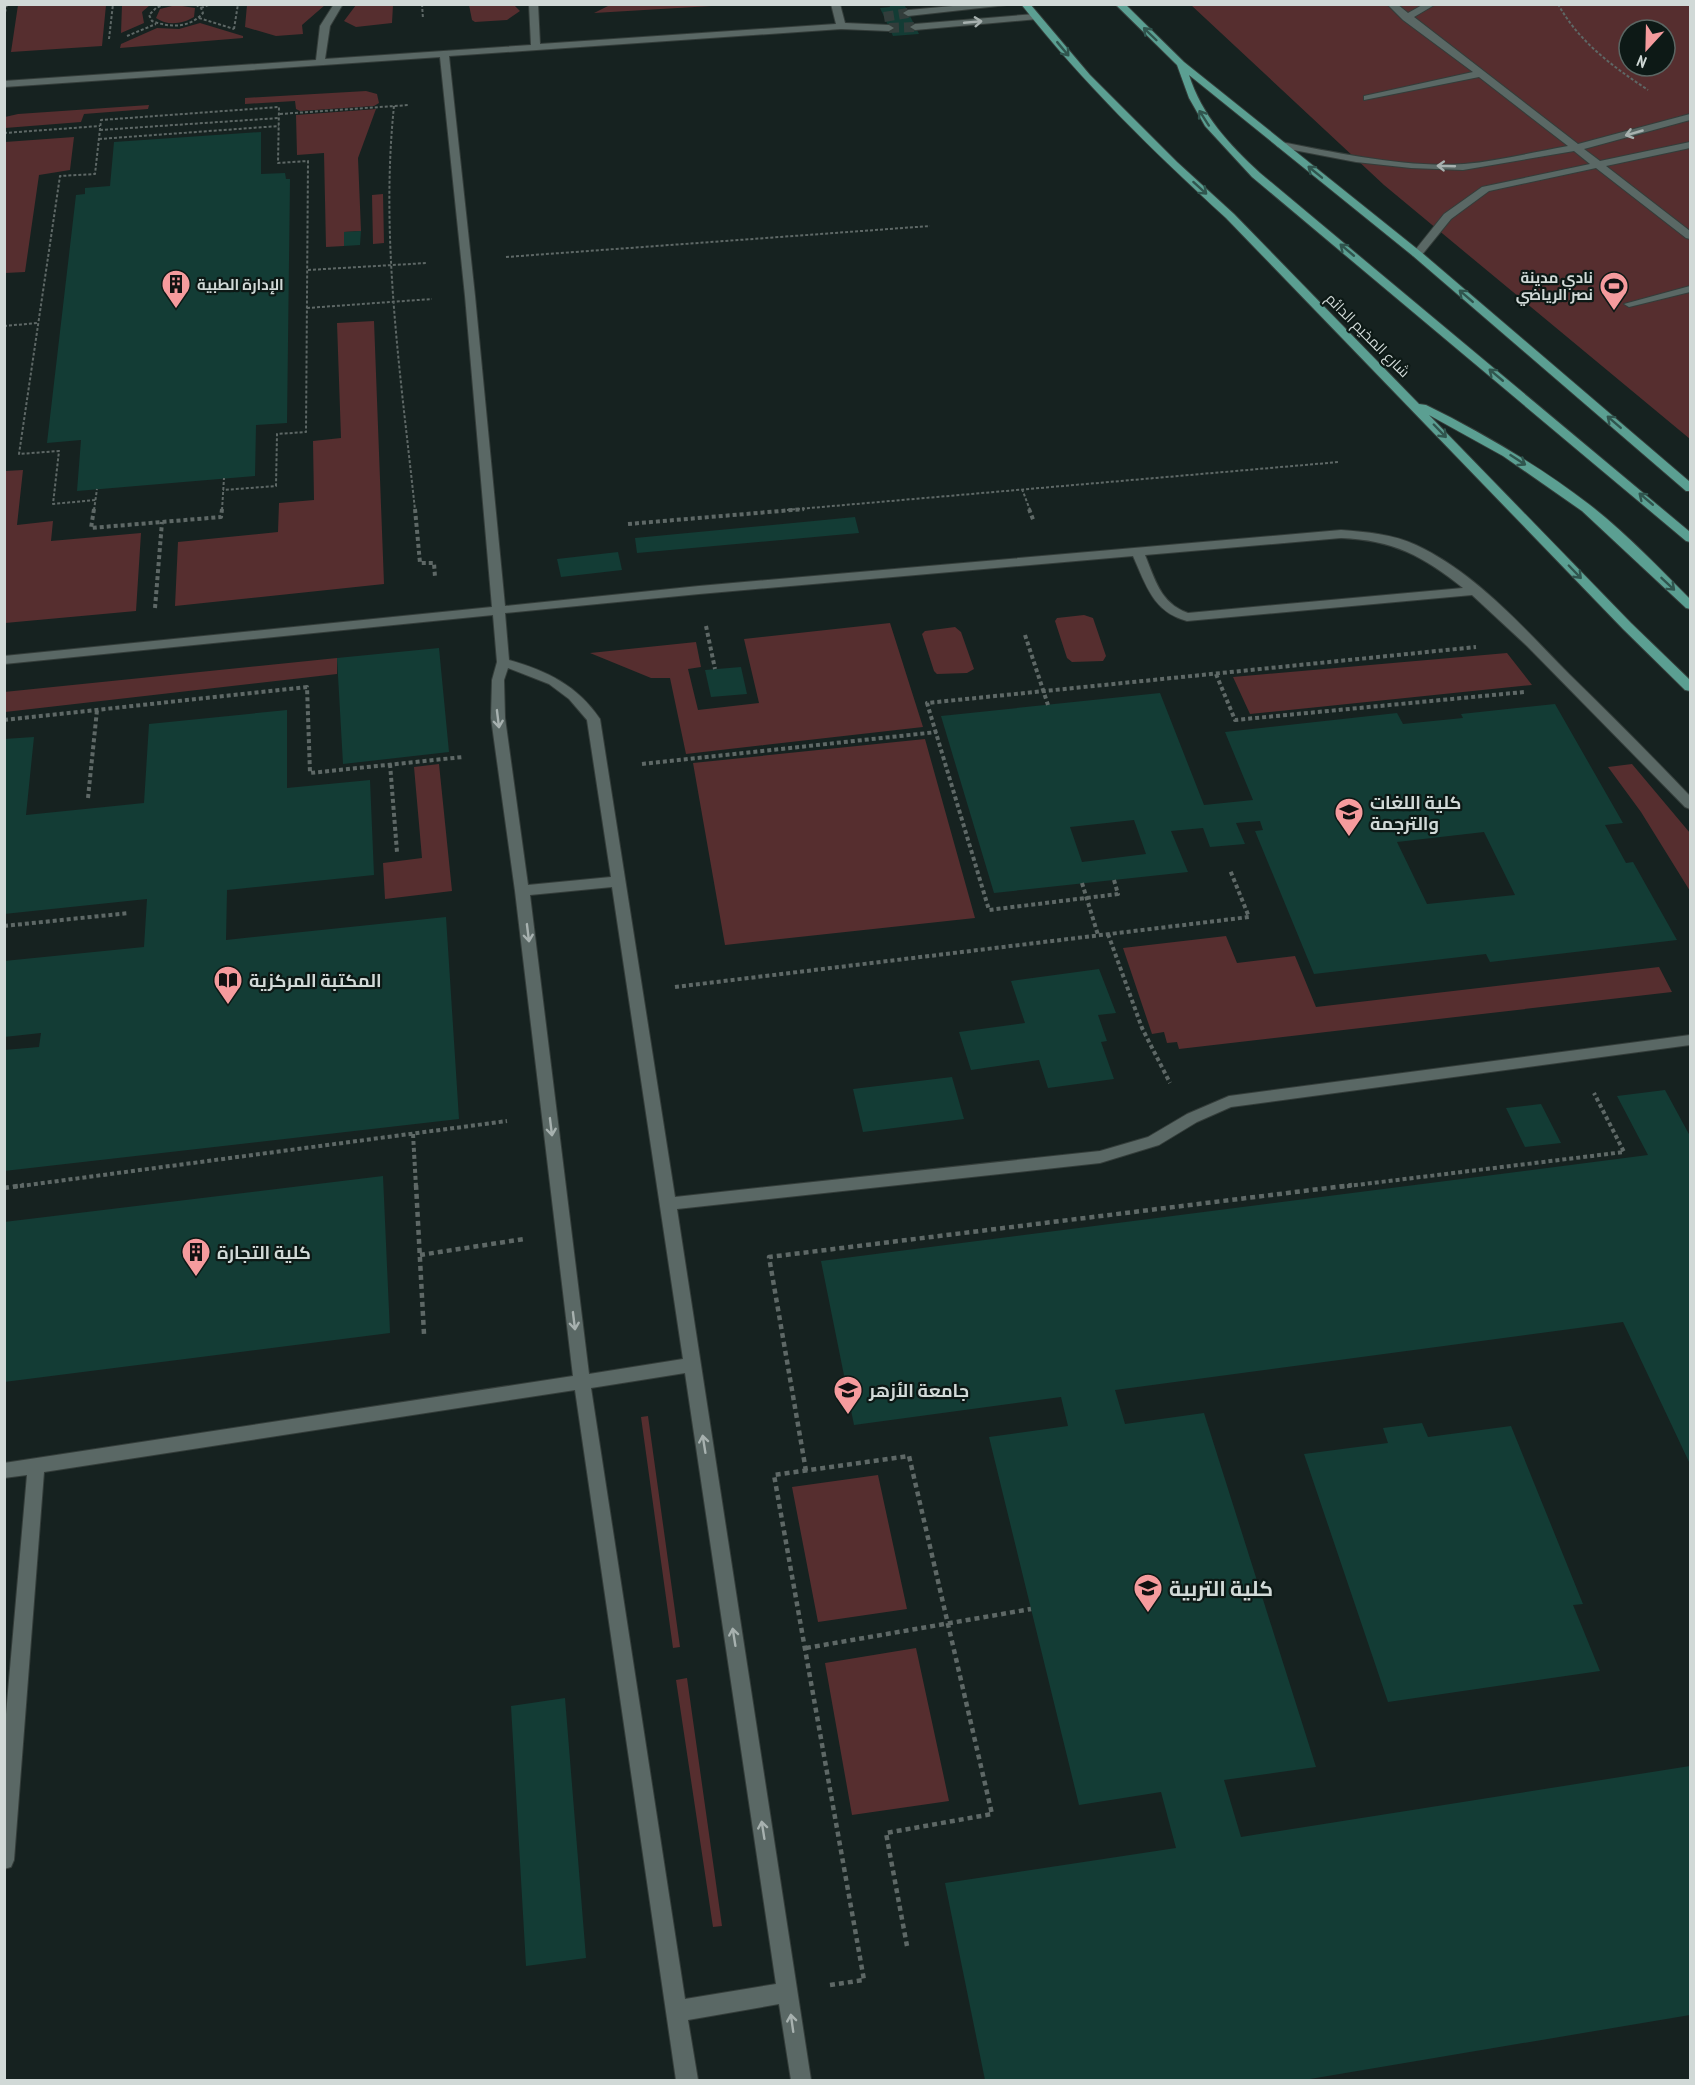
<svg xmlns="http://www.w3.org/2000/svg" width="1695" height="2085" viewBox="0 0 1695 2085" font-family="'PT Sans Narrow',Cairo,sans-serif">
	<rect width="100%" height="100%" fill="#162220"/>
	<!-- green -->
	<path fill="#562e2f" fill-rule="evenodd" d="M 18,5 L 106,5 L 102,46 L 11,52 Z
		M 122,5 L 150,5 L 142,12 L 144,23 L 121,33 Z
		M 176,5 L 195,8 L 194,17 C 183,24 167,26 156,18 L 160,9 Z
		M 247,5 L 247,4 L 325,5 L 302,25 L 303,34 L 276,36 L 245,27 Z
		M 356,5 L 393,5 L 392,23 L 356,27 L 344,21 Z
		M 469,5 L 514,5 L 520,11 L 507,20 L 475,22 L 472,20 Z
		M 610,5 L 610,4 L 728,5 L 594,13 Z
		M 1191,5 L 1690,5 L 1690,439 L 1384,185 ZM 1629,30 L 1665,30 L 1665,66 L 1629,66 Z
		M 200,23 L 243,36 L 243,38 L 120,48 L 121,44 L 157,28 L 179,29 Z
		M 366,91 L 377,94 L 379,103 L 374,106 L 300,111 L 296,109 L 295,101 L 245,104 L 245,98 Z
		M 149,105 L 148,109 L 84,114 L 81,122 L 5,128 L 5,117 L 18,114 Z
		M 376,109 L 358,158 L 361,231 L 344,232 L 344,246 L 326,247 L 324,153 L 297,155 L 296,115 Z
		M 74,137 L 70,170 L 39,175 L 25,272 L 5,273 L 5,278 L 5,142 Z
		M 383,194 L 384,243 L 373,244 L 372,195 Z
		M 374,321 L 384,584 L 175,606 L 178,542 L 278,532 L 279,503 L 314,500 L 313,441 L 341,438 L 337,323 Z
		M 23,470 L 17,525 L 53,521 L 51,541 L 141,533 L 136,611 L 5,623 L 5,471 Z
		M 1084,615 L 1093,618 L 1106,656 L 1103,661 L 1072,662 L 1067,658 L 1055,621 L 1057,618 Z
		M 890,623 L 923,727 L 686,754 L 670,678 L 651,678 L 590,653 L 696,642 L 701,667 L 688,669 L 698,710 L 759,703 L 744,639 Z
		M 955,627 L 961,632 L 974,669 L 967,673 L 937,674 L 934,671 L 922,634 L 925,631 Z
		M 1507,653 L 1532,685 L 1250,714 L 1233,677 Z
		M 337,658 L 337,674 L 5,712 L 4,692 Z
		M 925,739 L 975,918 L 725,945 L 693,763 Z
		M 439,764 L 452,891 L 385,899 L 383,863 L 422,858 L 414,767 Z
		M 1632,764 L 1690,833 L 1690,891 L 1641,812 L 1608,767 Z
		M 1226,936 L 1237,963 L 1295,956 L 1316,1007 L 1659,967 L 1672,992 L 1179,1049 L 1177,1042 L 1167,1043 L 1164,1032 L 1152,1034 L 1123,948 Z
		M 648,1416 L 680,1647 L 673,1648 L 641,1417 Z
		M 878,1475 L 907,1609 L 818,1622 L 792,1487 Z
		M 916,1648 L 949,1801 L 852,1815 L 825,1663 Z
		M 687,1678 L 722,1926 L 713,1927 L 676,1680 Z"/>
	<!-- building -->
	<path fill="#133c35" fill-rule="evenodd" d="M 889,4 L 904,4 L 919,34 L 893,36 L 880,8 L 890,7 Z
		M 261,132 L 261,174 L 285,173 L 286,179 L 290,179 L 287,423 L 256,425 L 255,476 L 77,491 L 81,440 L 47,443 L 76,195 L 85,194 L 85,188 L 110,186 L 114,142 Z
		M 361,231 L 360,245 L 344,246 L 344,232 Z
		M 855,517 L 859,533 L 637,553 L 635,538 Z
		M 618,552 L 622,570 L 561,577 L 557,559 Z
		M 439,648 L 449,752 L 343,764 L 337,658 Z
		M 741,667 L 747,694 L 711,697 L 705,670 Z
		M 1160,693 L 1204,805 L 1253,800 L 1225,732 L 1397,713 L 1403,724 L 1463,718 L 1461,714 L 1555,704 L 1623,823 L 1605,825 L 1626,863 L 1633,862 L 1677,940 L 1490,962 L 1486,954 L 1314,974 L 1255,831 L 1263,830 L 1260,821 L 1236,823 L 1245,844 L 1210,847 L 1203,828 L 1171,831 L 1188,872 L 994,893 L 941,716 ZM 1134,820 L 1146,854 L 1082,862 L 1070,827 ZM 1484,832 L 1515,895 L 1427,904 L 1397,842 Z
		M 287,710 L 287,788 L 370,780 L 374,875 L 227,890 L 226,940 L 446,917 L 459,1119 L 4,1171 L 4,1050 L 39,1047 L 41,1033 L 4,1037 L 4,961 L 144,947 L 147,899 L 4,914 L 4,739 L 34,737 L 26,815 L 144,803 L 149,724 Z
		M 1099,969 L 1116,1013 L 1098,1015 L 1107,1041 L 1101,1042 L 1114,1079 L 1048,1088 L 1039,1060 L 971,1070 L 959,1032 L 1025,1023 L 1011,981 Z
		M 952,1077 L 964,1119 L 863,1132 L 853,1089 Z
		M 1665,1090 L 1690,1136 L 1690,1464 L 1623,1322 L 1115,1390 L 1125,1424 L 1204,1413 L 1316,1767 L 1224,1780 L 1241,1837 L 1690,1766 L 1690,2015 L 1304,2080 L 985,2080 L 945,1883 L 1176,1848 L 1161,1792 L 1079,1805 L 989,1437 L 1068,1426 L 1061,1397 L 854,1425 L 821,1261 L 1648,1155 L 1617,1096 Z
		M 1541,1104 L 1561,1143 L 1525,1147 L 1506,1108 Z
		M 383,1176 L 390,1333 L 4,1382 L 4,1222 Z
		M 1422,1423 L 1428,1437 L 1511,1426 L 1583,1604 L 1573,1605 L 1600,1671 L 1388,1702 L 1304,1454 L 1388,1443 L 1383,1428 Z
		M 565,1698 L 586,1958 L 526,1966 L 511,1706 Z"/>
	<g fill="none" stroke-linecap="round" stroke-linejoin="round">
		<!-- minor-tunnel -->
		<path stroke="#323d3b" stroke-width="10" stroke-dasharray="10 5" stroke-linecap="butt" d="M 884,17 L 908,13
			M 889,28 L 915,27"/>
		<!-- minor casing -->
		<g stroke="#343d3a" stroke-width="2">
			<path id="minor" d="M 334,4 L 343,4 L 330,26 L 325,59 L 531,45 L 529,4 L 538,4 L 540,44 L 836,24 L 831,4 L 840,4 L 845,23 L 889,25 L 894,28 L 889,31 L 841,29 L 449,56 L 475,296 L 505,606 L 699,586 L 1341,530 C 1367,532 1393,534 1416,545 C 1476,573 1524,628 1569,674 C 1610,714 1651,755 1690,796 L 1690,809 L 1685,807 L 1527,646 L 1472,595 L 1187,621 C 1153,612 1146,585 1133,556 L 699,594 L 505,613 L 509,660 C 547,671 577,685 600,719 L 675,1197 L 1100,1151 L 1148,1137 L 1187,1114 L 1229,1096 L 1690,1035 L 1690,1045 L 1231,1107 L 1197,1122 L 1159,1145 L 1100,1163 L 677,1209 L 811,2080 L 791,2080 L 779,2004 L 688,2020 L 698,2080 L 676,2080 L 575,1390 L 44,1472 L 14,1860 L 11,1867 L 4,1869 L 4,1737 L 27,1475 L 4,1478 L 4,1463 L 573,1376 L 515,891 L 491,718 L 492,680 L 497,662 L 493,615 L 4,664 L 4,656 L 492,607 L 465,296 L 440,57 L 4,87 L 4,81 L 316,60 L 320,26 ZM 1341,538 C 1393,540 1423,556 1463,588 L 1188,613 C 1160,603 1155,579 1145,555 ZM 508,668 L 549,684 L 569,699 L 587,720 L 611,877 L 528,885 L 505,718 L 504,680 ZM 612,887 L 683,1359 L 589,1374 L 530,895 ZM 685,1373 L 776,1984 L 685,1999 L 591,1388 Z
				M 975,4 L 1016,4 L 908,16 L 903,13 L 908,10 Z
				M 1387,4 L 1397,4 L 1408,13 L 1424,4 L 1436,4 L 1414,17 L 1578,144 L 1690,114 L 1690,120 L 1584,149 L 1600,161 L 1690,142 L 1690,148 L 1606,166 L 1690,231 L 1690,239 L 1686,238 L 1596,168 L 1489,191 L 1451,219 L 1421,256 L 1413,256 L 1412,254 L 1444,214 L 1482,187 L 1590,164 L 1574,151 L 1463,170 L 1411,168 L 1356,162 L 1278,147 L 1276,145 L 1281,142 C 1338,153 1406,168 1464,164 C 1498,161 1534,152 1568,146 L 1479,77 L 1364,100 L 1364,96 L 1473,72 L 1403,20 Z
				M 1035,14 L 1038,15 L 1038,19 L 915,30 L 910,27 L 915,24 Z
				M 1690,286 L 1690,292 L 1629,307 L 1624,304 Z"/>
		</g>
		<!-- major casing -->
		<g stroke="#343d3a" stroke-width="2">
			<path id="major" d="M 1021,4 L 1030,4 L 1090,75 L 1177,162 L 1234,214 L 1419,404 L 1426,405 C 1483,433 1539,466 1590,505 C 1626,533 1658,567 1690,599 L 1690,609 L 1686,608 L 1582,511 L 1503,456 L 1429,415 L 1631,623 L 1690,680 L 1690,691 L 1685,690 L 1623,629 L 1226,218 C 1153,151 1082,82 1021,4 Z
				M 1115,4 L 1125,4 L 1184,62 L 1421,252 L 1690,482 L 1690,491 L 1686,491 L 1413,256 L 1189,75 C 1202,116 1229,144 1260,173 L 1690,532 L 1690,542 L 1686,541 L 1252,177 L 1205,126 L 1189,98 L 1177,65 Z"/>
		</g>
		<!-- path-far2 -->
		<path stroke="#5e6866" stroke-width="2" stroke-dasharray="3 2" stroke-linecap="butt" d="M 165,4 L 156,8 L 149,15 L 152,21 C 170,28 190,28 203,13 L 201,8 L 195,4
			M 422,4 L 423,19
			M 1558,4 C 1579,42 1612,66 1648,90
			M 201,8 L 211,4
			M 4,17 L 7,4
			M 199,18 L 234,29
			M 234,29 L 238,4
			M 127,36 L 156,24
			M 109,39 L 113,4
			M 394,106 C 380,240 401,377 415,510
			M 280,114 L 409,105
			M 100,130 L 279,118
			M 4,133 L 100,126
			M 99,139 L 279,126
			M 506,257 L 930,226
			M 308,270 L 427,263
			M 307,308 L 432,299
			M 4,326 L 38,323
			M 1022,489 L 1030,510
			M 95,500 L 53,504 L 59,451 L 19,454 L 60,176 L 95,174 L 101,120 L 279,107 L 278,163 L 308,161 L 306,432 L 277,434 L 276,486 L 223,490
			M 94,510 L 97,489
			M 222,510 L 224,478
			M 787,510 L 1339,462"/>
		<!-- path-far1 -->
		<path stroke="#5e6866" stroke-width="4" stroke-dasharray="4 3" stroke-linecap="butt" d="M 94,509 L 91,528 L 221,517 L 222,509
			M 415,509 L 420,563 L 434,563 L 435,577
			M 1029,509 L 1034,522
			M 628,524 L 804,509
			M 155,608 L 162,522
			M 706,626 L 715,669
			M 1025,635 L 1048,705
			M 1216,674 L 1235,720 L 1524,692
			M 4,720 L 307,687 L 310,773 L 463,757
			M 390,764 L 397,852
			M 642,764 L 937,732
			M 88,798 L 97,710
			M 1114,880 L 1118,894 L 989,910 L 927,703 L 1476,647
			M 1082,883 L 1098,935
			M 4,926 L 129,913
			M 1108,934 L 1142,1028 L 1170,1083
			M 675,987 L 1249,917 L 1230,870
			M 413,1134 L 416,1187
			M 13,1187 L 507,1121
			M 1340,1187 L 1624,1152 L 1594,1093"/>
		<!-- path -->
		<path stroke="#5e6866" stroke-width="4.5" stroke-dasharray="5 4" stroke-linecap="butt" d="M 416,1185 L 424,1334
			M 4,1188 L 24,1185
			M 420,1255 L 524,1239
			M 806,1471 L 769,1257 L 1352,1185
			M 806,1648 L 1031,1609
			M 830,1985 L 864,1980 L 774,1475 L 909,1456 L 992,1814 L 886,1833 L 907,1946"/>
		<!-- minor -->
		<use href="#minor" fill="#5a6865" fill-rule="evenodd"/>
		<!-- major -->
		<use href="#major" fill="#5b9f92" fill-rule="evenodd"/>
	</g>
	<!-- one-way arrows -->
	<defs><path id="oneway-shaft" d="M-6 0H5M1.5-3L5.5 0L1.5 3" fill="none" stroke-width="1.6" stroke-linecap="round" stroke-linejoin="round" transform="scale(1.5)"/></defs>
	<g stroke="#a7b1af">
		<use href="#oneway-shaft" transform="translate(973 22) rotate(-5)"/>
		<use href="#oneway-shaft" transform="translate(1634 133) rotate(164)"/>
		<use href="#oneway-shaft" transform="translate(1446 166) rotate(-178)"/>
		<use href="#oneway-shaft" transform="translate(498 719) rotate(83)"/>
		<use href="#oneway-shaft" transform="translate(528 933) rotate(83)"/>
		<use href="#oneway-shaft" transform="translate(551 1127) rotate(83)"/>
		<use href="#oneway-shaft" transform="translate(574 1321) rotate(83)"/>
		<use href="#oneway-shaft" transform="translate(704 1444) rotate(-99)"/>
		<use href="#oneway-shaft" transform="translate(734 1637) rotate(-99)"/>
		<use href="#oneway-shaft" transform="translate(763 1830) rotate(-99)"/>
		<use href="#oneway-shaft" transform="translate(792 2023) rotate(-98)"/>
	</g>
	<g stroke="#30554e">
		<use href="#oneway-shaft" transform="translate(1150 34) rotate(-136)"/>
		<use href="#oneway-shaft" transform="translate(1063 49) rotate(50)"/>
		<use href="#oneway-shaft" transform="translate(1204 118) rotate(-123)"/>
		<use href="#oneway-shaft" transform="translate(1315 172) rotate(-141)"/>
		<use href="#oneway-shaft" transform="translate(1200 188) rotate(42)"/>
		<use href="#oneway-shaft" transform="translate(1347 250) rotate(-140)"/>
		<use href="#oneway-shaft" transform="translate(1466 296) rotate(-139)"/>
		<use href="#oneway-shaft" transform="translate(1496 375) rotate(-140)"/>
		<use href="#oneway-shaft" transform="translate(1614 422) rotate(-139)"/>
		<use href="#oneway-shaft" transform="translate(1440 431) rotate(46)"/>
		<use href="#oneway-shaft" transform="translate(1518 460) rotate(33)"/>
		<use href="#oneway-shaft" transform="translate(1646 499) rotate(-140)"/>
		<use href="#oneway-shaft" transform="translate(1575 572) rotate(46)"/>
		<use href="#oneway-shaft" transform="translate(1668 584) rotate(43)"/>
	</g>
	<!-- icons -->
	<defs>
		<g id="building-pin" transform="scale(1.5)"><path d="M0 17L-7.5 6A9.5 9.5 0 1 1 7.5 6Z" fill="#f59b9d" stroke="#0d1916"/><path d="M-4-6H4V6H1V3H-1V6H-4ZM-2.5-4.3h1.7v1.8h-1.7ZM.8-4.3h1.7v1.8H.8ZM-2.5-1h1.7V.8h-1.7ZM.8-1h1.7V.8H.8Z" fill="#111"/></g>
		<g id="stadium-pin" transform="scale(1.5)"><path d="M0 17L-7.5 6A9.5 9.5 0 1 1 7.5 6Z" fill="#f59b9d" stroke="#0d1916"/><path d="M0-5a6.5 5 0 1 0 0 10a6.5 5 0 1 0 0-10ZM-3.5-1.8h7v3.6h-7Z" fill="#111"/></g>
		<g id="university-pin" transform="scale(1.5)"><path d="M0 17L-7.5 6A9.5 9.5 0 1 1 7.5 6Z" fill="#f59b9d" stroke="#0d1916"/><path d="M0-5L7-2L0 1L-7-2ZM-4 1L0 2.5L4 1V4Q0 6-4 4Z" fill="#111"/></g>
		<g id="library-pin" transform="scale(1.5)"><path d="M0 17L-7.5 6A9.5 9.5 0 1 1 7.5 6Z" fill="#f59b9d" stroke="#0d1916"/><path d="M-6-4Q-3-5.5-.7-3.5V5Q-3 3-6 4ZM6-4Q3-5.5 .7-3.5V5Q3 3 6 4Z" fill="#111"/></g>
	</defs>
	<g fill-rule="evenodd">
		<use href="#building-pin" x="176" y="284"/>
		<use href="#stadium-pin" x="1614" y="286"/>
		<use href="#university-pin" x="1349" y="812"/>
		<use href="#library-pin" x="228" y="980"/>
		<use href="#building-pin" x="196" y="1252"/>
		<use href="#university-pin" x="848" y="1390"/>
		<use href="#university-pin" x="1148" y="1588"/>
	</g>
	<g text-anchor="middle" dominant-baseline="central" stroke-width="4.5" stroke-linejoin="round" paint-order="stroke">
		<!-- far-poi labels -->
		<g font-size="15" font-weight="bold" fill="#d1d9d7" stroke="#0d1916" text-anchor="end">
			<text x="1593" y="277">نادي مدينة<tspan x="1593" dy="17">نصر الرياضي</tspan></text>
			<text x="197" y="284" text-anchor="start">الإدارة الطبية</text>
		</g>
		<!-- far-street labels -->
		<g font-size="15" fill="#d1d9d7" stroke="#0d1916">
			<text transform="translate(1368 335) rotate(45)">شارع المخيم الدائم</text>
		</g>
		<!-- poi labels -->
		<g font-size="18" font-weight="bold" fill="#d1d9d7" stroke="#0d1916" text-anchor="start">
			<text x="1370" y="802">كلية اللغات<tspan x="1370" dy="21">والترجمة</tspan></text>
			<text x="249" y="980">المكتبة المركزية</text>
			<text x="217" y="1252">كلية التجارة</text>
			<text x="869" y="1390">جامعة الأزهر</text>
		</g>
		<!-- near-poi labels -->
		<g font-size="21" font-weight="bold" fill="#d1d9d7" stroke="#0d1916" text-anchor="start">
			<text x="1169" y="1588">كلية التربية</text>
		</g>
	</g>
	<!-- border -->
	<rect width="1695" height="2085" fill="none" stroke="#d1d9d7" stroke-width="12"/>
	<!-- north arrow -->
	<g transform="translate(1647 48) rotate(202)"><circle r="28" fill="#0d1916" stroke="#5b6663" stroke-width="1.5"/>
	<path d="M0-4.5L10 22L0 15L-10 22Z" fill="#f59b9d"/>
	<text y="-9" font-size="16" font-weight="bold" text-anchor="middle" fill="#d1d9d7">N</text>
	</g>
</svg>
